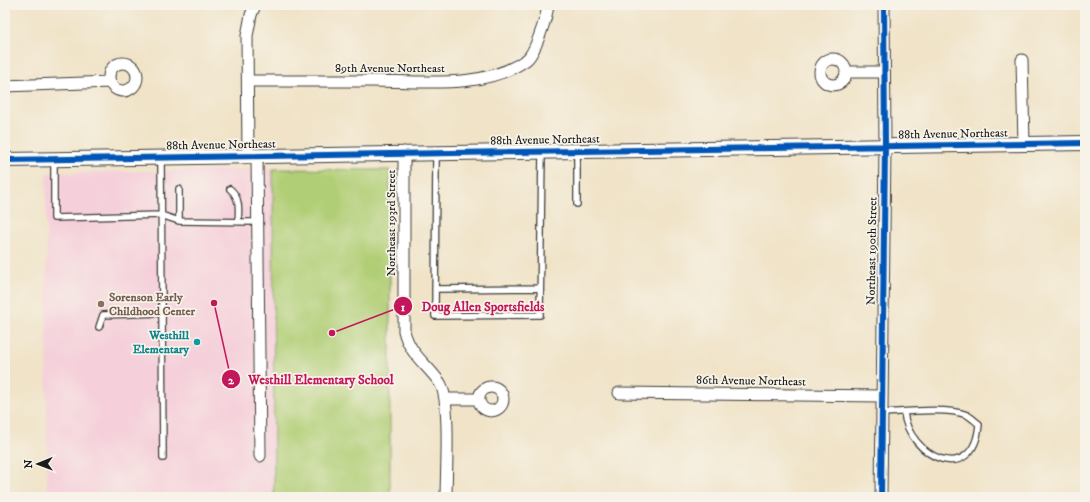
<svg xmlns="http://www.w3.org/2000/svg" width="1090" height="502" viewBox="0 0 1090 502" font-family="'IM FELL DW Pica',serif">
	<rect width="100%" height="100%" fill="#f7f3e8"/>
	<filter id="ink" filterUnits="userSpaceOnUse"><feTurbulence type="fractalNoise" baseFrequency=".025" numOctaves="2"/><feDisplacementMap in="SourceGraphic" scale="8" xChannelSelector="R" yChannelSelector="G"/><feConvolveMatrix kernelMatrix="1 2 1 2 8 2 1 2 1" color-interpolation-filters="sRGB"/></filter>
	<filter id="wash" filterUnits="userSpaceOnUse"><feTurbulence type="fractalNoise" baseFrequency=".012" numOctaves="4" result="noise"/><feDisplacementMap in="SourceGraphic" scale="16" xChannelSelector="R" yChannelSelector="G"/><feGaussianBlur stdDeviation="0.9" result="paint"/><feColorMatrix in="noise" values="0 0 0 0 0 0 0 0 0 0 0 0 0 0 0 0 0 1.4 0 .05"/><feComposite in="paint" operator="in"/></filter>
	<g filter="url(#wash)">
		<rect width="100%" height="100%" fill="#f0e3c7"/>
		<!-- built -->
		<path fill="#f5cfda" d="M 273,169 L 274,497 L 47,497 L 46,173 Z"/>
		<!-- green -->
		<path fill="#b0ce75" stroke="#667548" d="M 273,169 L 390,170 L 390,497 L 274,497 Z"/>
	</g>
	<g filter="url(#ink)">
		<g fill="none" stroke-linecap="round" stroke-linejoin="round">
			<!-- service casing -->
			<g stroke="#3c3a36" stroke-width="8">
				<path id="service" d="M 436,154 L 435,316 L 540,315 L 542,152
					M 54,159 L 54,218 L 161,215 L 179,221 L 257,222
					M 161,159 L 163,458
					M 179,189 L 179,221
					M 230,189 C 240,197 239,210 238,221
					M 577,204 L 577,152
					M 435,289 L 540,288
					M 99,327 L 103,315 L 162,313
					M 882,413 C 903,412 948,407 967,415 C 971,417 975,421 979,424 C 974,488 908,457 904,412"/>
			</g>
			<!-- minor casing -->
			<g stroke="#3c3a36" stroke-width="13">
				<path id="minor" d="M820 72a13 13 0 1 1 26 0a13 13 0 1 1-26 0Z
					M 1022,60 L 1024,144
					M109 77a14 14 0 1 1 28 0a14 14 0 1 1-28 0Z
					M 846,72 L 884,72
					M 248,81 C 289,81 331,81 372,81 C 421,81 484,90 526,60 C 535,54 547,16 548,5
					M 5,86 L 110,82
					M 404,152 L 404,331 C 410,355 427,364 440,383 C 451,400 446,474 446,497
					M 248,156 L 247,36 L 251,15 L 255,5
					M 257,156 L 260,456
					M479 399a12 12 0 1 1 24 0a12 12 0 1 1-24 0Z
					M 619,393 L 882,396
					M 446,399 L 478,399
					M 881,497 L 885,145 L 884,5"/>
			</g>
			<!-- tertiary casing -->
			<g stroke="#3c3a36" stroke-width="16">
				<path id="tertiary" d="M 5,160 L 1085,143"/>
			</g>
			<!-- service -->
			<use href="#service" stroke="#fff" stroke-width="5.5"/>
			<!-- minor -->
			<use href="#minor" stroke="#fff" stroke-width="11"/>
			<!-- tertiary -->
			<use href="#tertiary" stroke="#fff" stroke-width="14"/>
			<!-- cycleway casing -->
			<g stroke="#f7f3e8" stroke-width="8">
				<path id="cycleway" d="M 5,160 L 1085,143
					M 881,497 L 885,145 L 884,5"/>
			</g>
			<!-- cycleway -->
			<use href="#cycleway" stroke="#0057b8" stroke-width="6"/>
		</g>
	</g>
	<!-- markers -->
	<circle fill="#8d6e63" stroke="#f7f3e8" stroke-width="1.5" cx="101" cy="304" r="4"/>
	<circle fill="#0f9aa8" stroke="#f7f3e8" stroke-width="1.5" cx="197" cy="342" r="4"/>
	<g text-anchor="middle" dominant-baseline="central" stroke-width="3.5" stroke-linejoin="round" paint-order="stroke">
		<!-- street labels -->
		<g font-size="12" fill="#1c1c1c" stroke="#f7f3e8">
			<text x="390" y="68">89th Avenue Northeast</text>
			<text transform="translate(953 134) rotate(-1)">88th Avenue Northeast</text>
			<text transform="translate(545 140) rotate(-1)">88th Avenue Northeast</text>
			<text transform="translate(221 145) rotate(-1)">88th Avenue Northeast</text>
			<text transform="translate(391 223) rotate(-90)">Northeast 193rd Street</text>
			<text transform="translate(872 251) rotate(-89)">Northeast 190th Street</text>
			<text transform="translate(751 381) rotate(1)">86th Avenue Northeast</text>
		</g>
		<!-- education labels -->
		<g font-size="12" font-weight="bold" fill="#785e54" stroke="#f7f3e8" text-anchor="start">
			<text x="109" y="297">Sorenson Early<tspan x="109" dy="14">Childhood Center</tspan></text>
		</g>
		<!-- culture labels -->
		<g font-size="12" font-weight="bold" fill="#0d838f" stroke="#f7f3e8" text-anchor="end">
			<text x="189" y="335">Westhill<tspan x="189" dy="14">Elementary</tspan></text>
		</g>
	</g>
	<!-- callouts -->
	<path fill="none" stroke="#c2185b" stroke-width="1.5" d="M332 333L403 306M214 303L231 379"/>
	<g fill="#c2185b" stroke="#f7f3e8" stroke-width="1.5">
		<circle cx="332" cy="333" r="4"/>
		<circle cx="214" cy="303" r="4"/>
		<circle cx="403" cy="306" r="10"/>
		<circle cx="231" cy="379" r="10"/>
	</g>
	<g font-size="12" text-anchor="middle" font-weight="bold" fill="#fff">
		<text x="403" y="311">1</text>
		<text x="231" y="384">2</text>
	</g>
	<g font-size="13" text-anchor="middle" font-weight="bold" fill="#c2185b" stroke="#f7f3e8" stroke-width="3.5" stroke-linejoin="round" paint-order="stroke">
		<text x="483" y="311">Doug Allen Sportsfields</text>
		<text x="321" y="384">Westhill Elementary School</text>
	</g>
	<!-- margin -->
	<rect width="1090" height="502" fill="none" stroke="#f7f3e8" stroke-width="20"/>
	<!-- north arrow -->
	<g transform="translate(38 464) rotate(269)" stroke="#f7f3e8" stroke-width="3" paint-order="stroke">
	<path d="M0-3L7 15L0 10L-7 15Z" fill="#1c1c1c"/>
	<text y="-6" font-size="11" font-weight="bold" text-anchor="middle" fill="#1c1c1c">N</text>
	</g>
</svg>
